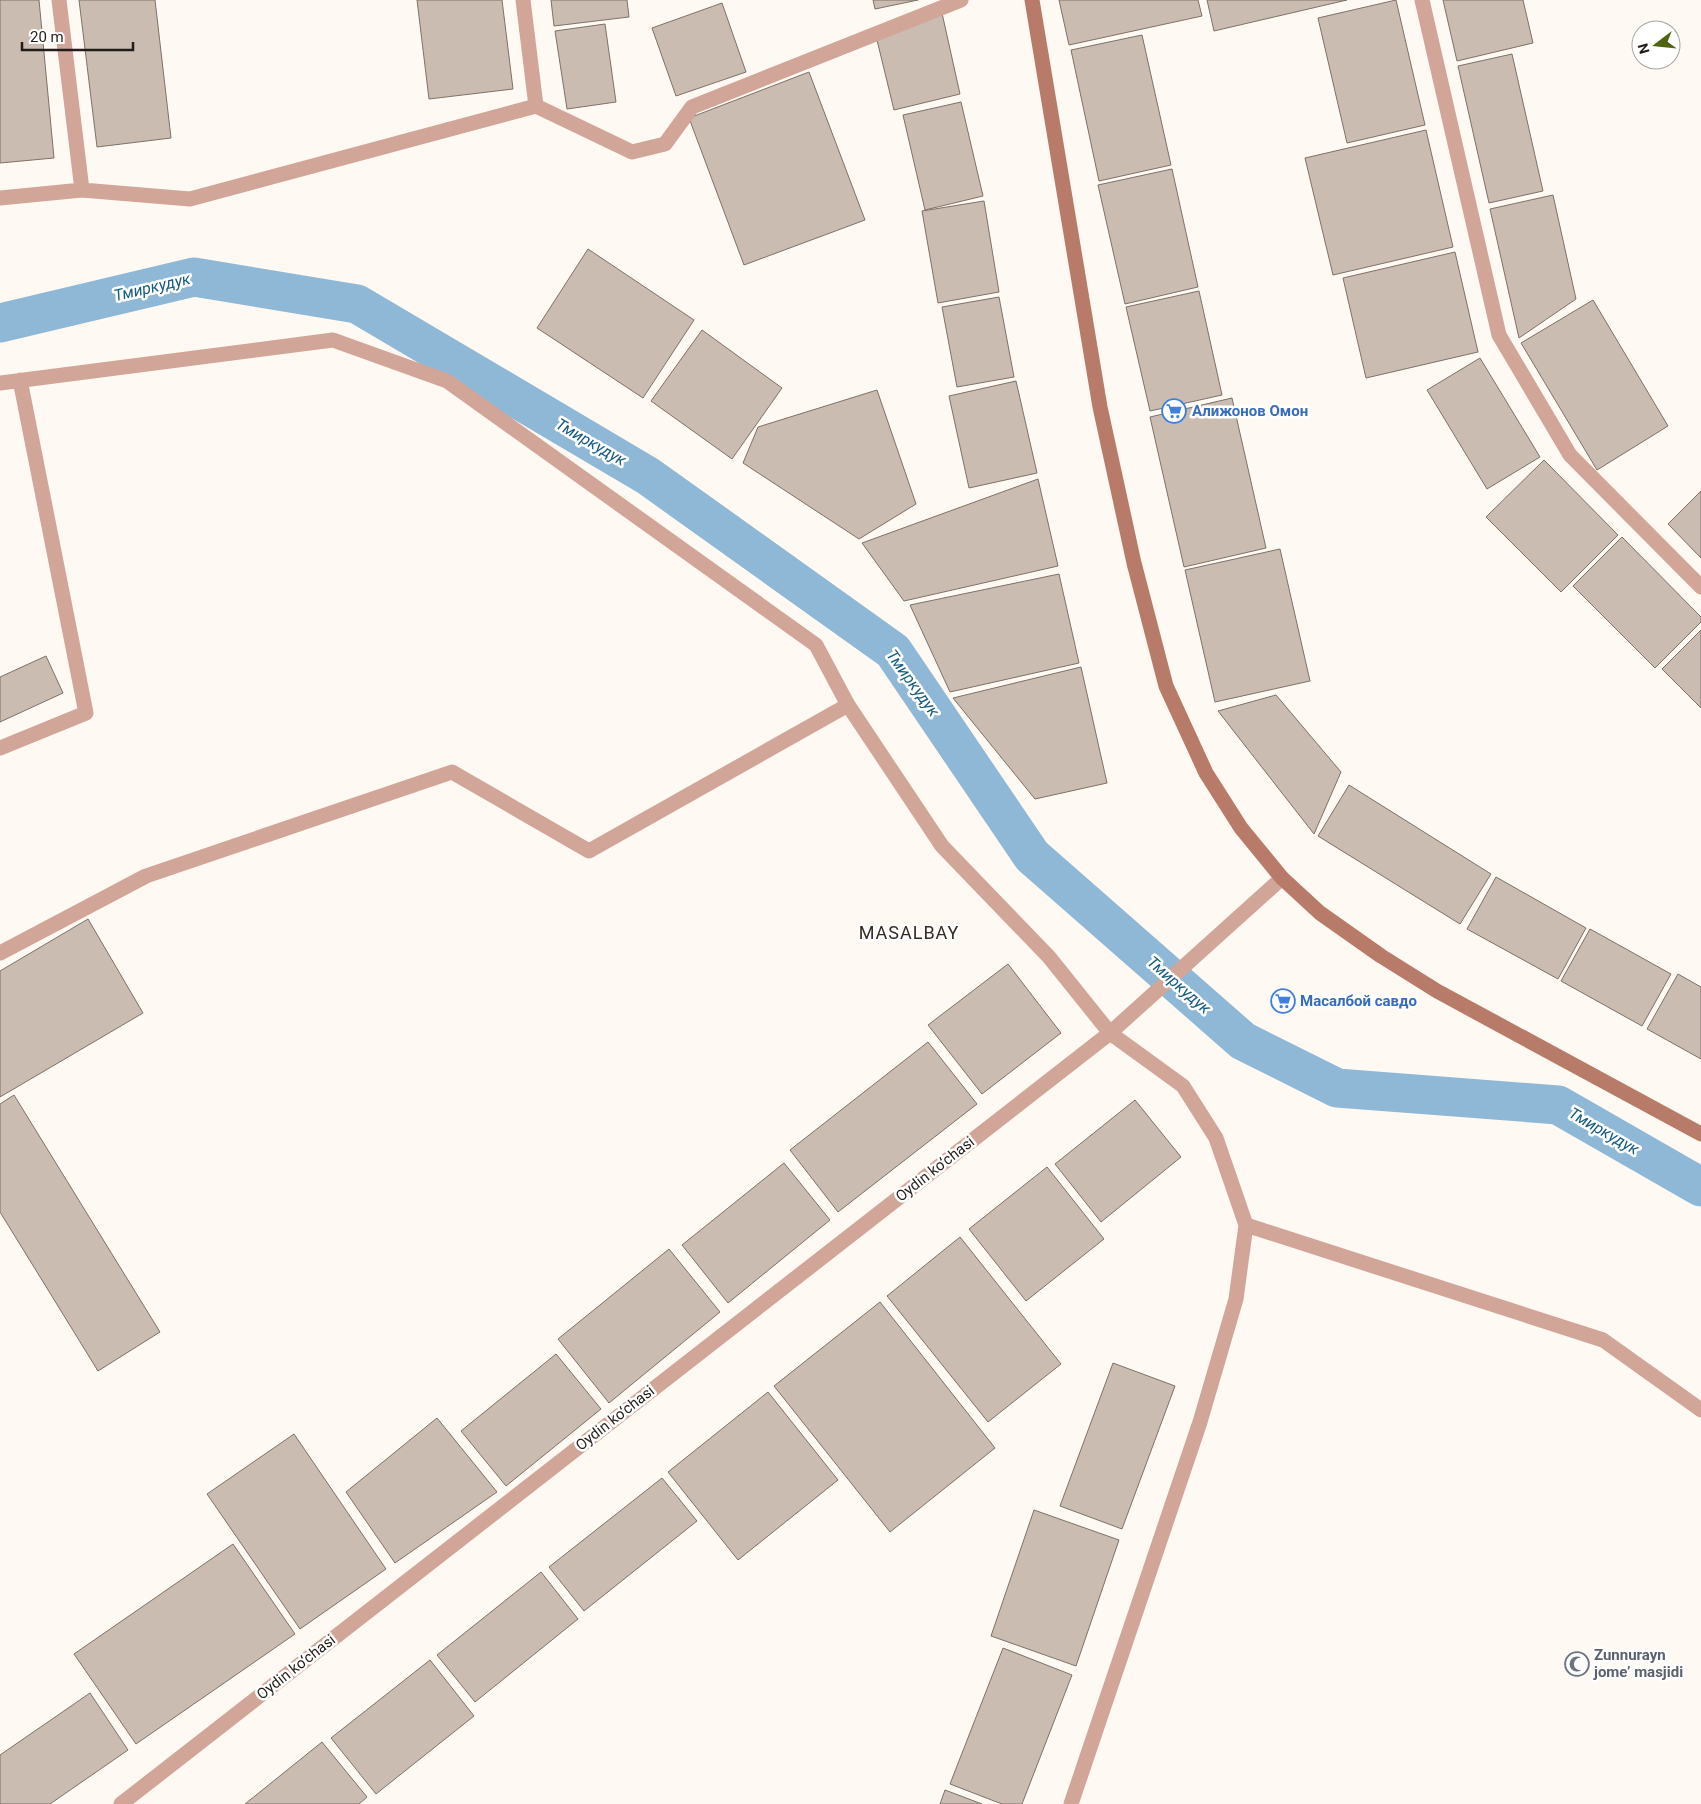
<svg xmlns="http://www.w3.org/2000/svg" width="1701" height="1804" viewBox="0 0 1701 1804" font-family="Roboto,sans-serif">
	<rect width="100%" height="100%" fill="#fff9f4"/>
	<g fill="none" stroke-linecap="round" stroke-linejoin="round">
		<!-- canal -->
		<path stroke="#8fb8d6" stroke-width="39" d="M 0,323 L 194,277 L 357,304 L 648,476 L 893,651 L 1032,856 L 1243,1041 L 1337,1088 L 1558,1105 L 1701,1187"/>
	</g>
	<!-- building -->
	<path fill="#cabcb1" stroke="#7e7167" d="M 0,0 L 39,0 L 54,158 L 0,163 Z
		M 79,0 L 155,0 L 171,138 L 97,147 Z
		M 417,0 L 502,0 L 513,89 L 429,99 Z
		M 551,0 L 627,0 L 629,17 L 554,26 Z
		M 873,0 L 918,0 L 875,9 Z
		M 1059,0 L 1198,0 L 1202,16 L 1069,45 Z
		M 1207,0 L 1347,0 L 1214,31 Z
		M 1396,0 L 1425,125 L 1347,143 L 1318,18 Z
		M 1443,0 L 1523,0 L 1533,43 L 1457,61 Z
		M 722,3 L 746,72 L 676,96 L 652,28 Z
		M 942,13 L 960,94 L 894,110 L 876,36 Z
		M 605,24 L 616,102 L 567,109 L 555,31 Z
		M 1142,35 L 1171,165 L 1099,181 L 1071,50 Z
		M 1512,54 L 1543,191 L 1489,203 L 1458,66 Z
		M 809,72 L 865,220 L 744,265 L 689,118 Z
		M 961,102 L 983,196 L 925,210 L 903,115 Z
		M 1426,130 L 1453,247 L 1333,275 L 1305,158 Z
		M 1172,169 L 1198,287 L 1125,304 L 1098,185 Z
		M 1553,195 L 1576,299 L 1519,338 L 1490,209 Z
		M 984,201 L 999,292 L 938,303 L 922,211 Z
		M 588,249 L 694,320 L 643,398 L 537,328 Z
		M 1455,252 L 1478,352 L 1366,378 L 1343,278 Z
		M 1199,291 L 1222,395 L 1150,411 L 1126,307 Z
		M 999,297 L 1014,377 L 957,387 L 942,307 Z
		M 1593,300 L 1668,426 L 1597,470 L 1521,343 Z
		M 702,330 L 782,388 L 732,459 L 651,401 Z
		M 1480,358 L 1540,457 L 1487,489 L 1427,390 Z
		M 1016,381 L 1037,473 L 969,488 L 949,396 Z
		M 877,390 L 916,504 L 859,539 L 743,463 L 758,427 Z
		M 1232,398 L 1266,548 L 1184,567 L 1150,417 Z
		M 1544,460 L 1618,535 L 1561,592 L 1486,517 Z
		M 1038,479 L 1058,566 L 904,601 L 862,543 Z
		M 1701,491 L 1701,558 L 1668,524 Z
		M 1622,537 L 1701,617 L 1701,622 L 1655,668 L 1573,586 Z
		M 1280,549 L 1310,681 L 1215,702 L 1185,570 Z
		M 1059,574 L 1079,663 L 950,692 L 910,605 Z
		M 1701,630 L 1701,708 L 1662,669 Z
		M 46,656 L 63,693 L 0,722 L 0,677 Z
		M 1081,667 L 1107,783 L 1035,799 L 953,698 Z
		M 1276,695 L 1341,772 L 1314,834 L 1218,711 Z
		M 1349,785 L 1491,874 L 1460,924 L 1318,836 Z
		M 1496,877 L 1586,928 L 1558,979 L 1467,929 Z
		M 88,919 L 143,1013 L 0,1097 L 0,971 Z
		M 1590,929 L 1671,974 L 1642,1026 L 1561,981 Z
		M 1008,964 L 1061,1033 L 982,1094 L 928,1025 Z
		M 1678,974 L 1701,987 L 1701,1059 L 1647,1029 Z
		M 928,1042 L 977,1104 L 838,1212 L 790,1150 Z
		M 14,1095 L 160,1332 L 98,1371 L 0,1212 L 0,1104 Z
		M 1135,1100 L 1181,1157 L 1101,1222 L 1055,1164 Z
		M 784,1163 L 830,1220 L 728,1303 L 682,1245 Z
		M 1047,1167 L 1104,1239 L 1026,1301 L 969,1229 Z
		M 960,1237 L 1061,1364 L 988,1422 L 887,1296 Z
		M 669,1249 L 720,1312 L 609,1403 L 558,1339 Z
		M 880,1302 L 995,1448 L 890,1532 L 774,1386 Z
		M 556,1354 L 601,1409 L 506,1486 L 461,1431 Z
		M 1113,1363 L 1175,1386 L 1122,1529 L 1060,1506 Z
		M 768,1392 L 838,1480 L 738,1560 L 668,1472 Z
		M 437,1418 L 497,1492 L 395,1563 L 346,1492 Z
		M 294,1434 L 386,1569 L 300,1629 L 207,1494 Z
		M 662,1478 L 697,1521 L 584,1611 L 549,1567 Z
		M 1034,1510 L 1119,1540 L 1076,1666 L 991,1636 Z
		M 233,1544 L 295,1634 L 136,1744 L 74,1654 Z
		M 541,1572 L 578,1619 L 475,1702 L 437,1655 Z
		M 1003,1648 L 1072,1675 L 1022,1804 L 1002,1804 L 950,1784 Z
		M 430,1660 L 474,1716 L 376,1794 L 331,1738 Z
		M 90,1693 L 128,1750 L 50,1804 L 0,1804 L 0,1755 Z
		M 322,1742 L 367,1797 L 359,1804 L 245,1804 Z
		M 945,1790 L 982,1804 L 940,1804 Z"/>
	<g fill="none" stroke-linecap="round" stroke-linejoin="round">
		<!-- minor -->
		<path stroke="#d1a598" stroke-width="15" d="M 59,0 L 82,190
			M 523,0 L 536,106
			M 1422,0 L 1499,335 L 1570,455 L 1701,587
			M 0,198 L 82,190 L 190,199 L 536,106 L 632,152 L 665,144 L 692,107 L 961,0
			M 0,383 L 333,340 L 447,381 L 816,645 L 848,705 L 942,846 L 1049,957 L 1110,1033 L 1183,1086 L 1216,1138 L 1246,1225 L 1236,1299 L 1200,1422 L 1071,1804
			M 0,748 L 86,713 L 20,380
			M 0,953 L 146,876 L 452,772 L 589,851 L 848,705
			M 1246,1225 L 1603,1340 L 1701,1410"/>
		<!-- tertiary -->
		<path stroke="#d1a598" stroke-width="15" d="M 121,1804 L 1110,1033 L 1282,878"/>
		<!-- secondary -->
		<path stroke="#b97b69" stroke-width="15" d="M 1032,0 L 1100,407 L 1134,563 L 1166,686 L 1206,773 L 1241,828 L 1282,878 L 1320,913 L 1381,956 L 1437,991 L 1701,1134"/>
	</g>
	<!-- icons -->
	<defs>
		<g id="supermarket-ring" transform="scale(1.25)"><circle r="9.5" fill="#fff" stroke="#3f7fe0" stroke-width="1.5"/><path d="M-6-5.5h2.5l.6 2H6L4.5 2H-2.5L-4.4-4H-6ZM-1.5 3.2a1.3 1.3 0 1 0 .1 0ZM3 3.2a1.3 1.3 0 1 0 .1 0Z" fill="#3f7fe0"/></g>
		<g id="mosque-ring" transform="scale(1.25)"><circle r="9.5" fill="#fff" stroke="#6b7280" stroke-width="1.5"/><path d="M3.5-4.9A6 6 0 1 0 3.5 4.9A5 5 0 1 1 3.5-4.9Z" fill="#6b7280"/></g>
	</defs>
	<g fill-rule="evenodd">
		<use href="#supermarket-ring" x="1174" y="411"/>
		<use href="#supermarket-ring" x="1283" y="1001"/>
		<use href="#mosque-ring" x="1577" y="1664"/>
	</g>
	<g text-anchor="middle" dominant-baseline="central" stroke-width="5" stroke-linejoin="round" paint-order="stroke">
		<!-- shop labels -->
		<g font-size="15" font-weight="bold" fill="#366cbe" stroke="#fff" text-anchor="start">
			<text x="1192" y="411">Алижонов Омон</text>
			<text x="1300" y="1001">Масалбой савдо</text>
		</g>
		<!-- street labels -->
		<g font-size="15" fill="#231d19" stroke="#fff">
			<text transform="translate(935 1169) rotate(-38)">Oydin ko‘chasi</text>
			<text transform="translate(615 1418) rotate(-38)">Oydin ko‘chasi</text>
			<text transform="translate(296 1667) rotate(-38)">Oydin ko‘chasi</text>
		</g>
		<!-- worship labels -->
		<g font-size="15" font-weight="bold" fill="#5b616d" stroke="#fff" text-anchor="start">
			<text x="1594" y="1655">Zunnurayn<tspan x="1594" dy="17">jome’ masjidi</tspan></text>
		</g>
		<!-- water labels -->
		<g font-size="16" font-style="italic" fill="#165b83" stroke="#fff">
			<text transform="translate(152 287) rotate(-13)">Тмиркудук</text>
			<text transform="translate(591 442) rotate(30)">Тмиркудук</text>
			<text transform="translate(913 683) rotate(54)">Тмиркудук</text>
			<text transform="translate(1179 985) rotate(41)">Тмиркудук</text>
			<text transform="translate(1604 1131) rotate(30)">Тмиркудук</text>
		</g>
		<!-- quarter labels -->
		<g font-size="18" letter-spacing="1" fill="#362b22" stroke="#fff">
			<text x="909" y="932">MASALBAY</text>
		</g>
	</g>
	<!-- north arrow -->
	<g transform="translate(1656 45) rotate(254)"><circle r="24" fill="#ffffff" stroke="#a7a5a3"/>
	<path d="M0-4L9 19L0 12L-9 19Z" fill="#4f640f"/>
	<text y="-8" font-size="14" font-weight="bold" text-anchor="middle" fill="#231d19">N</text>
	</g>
	<!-- scale -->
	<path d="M22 42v8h111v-8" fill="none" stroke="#231d19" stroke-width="2.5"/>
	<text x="30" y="42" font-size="15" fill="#231d19" stroke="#ffffff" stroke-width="4" paint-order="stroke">20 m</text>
</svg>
